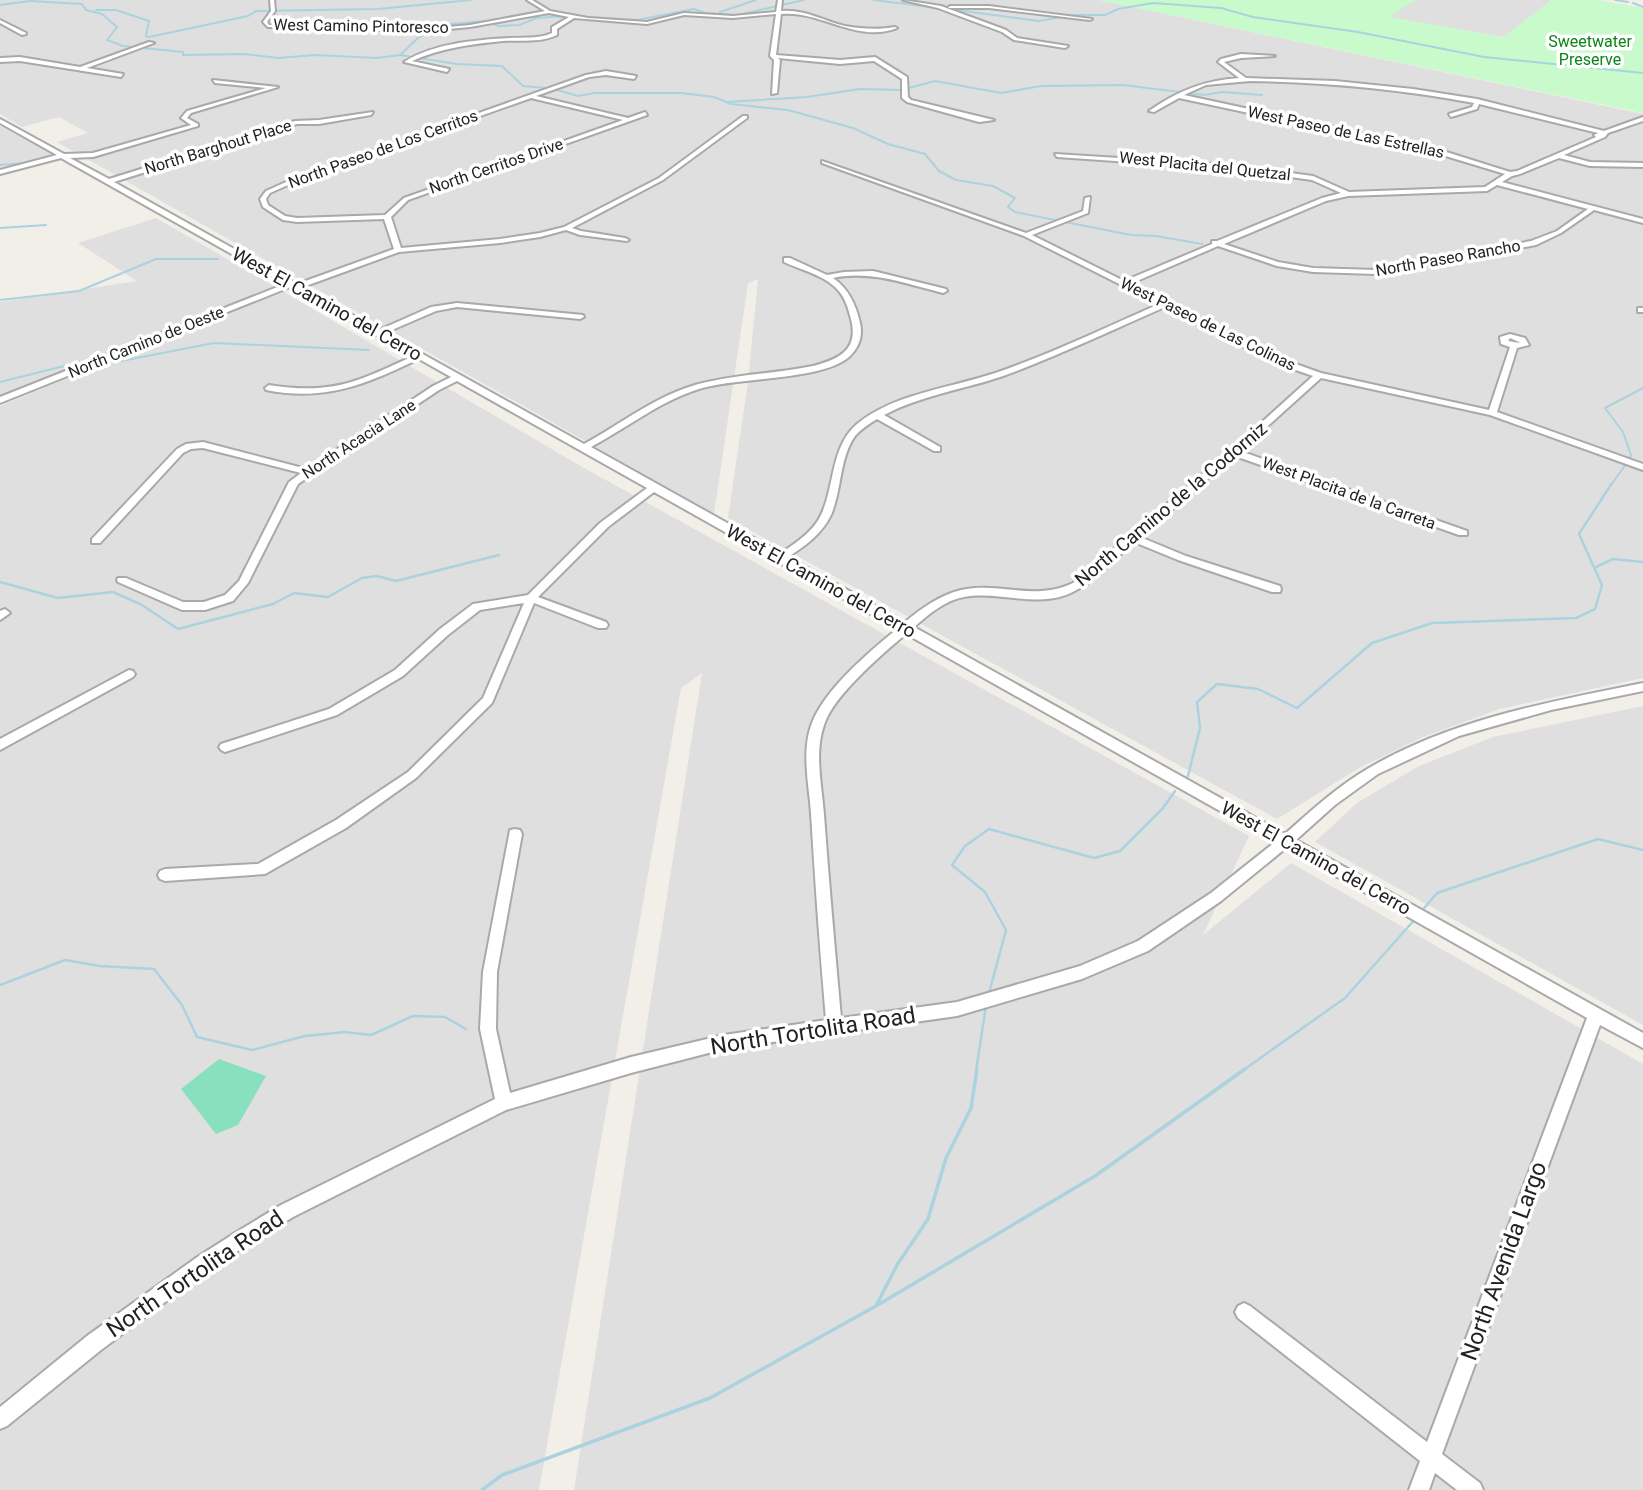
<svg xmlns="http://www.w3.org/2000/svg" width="1643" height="1490" viewBox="0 0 1643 1490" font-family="Roboto,sans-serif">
	<rect width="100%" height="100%" fill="#f2efe9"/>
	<!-- residential -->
	<path fill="#e0dfdf" d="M 0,0 L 1099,0 L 1643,114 L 1643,678 L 1500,709 L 1423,737 L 1359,768 L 1277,819 L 728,518 L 748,382 L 758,279 L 748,283 L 714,514 L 57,142 L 88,133 L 59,117 L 22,127 L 0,114 Z
		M 1415,0 L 1552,0 L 1504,37 L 1388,17 Z
		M 0,126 L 60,158 L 0,175 Z
		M 156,218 L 276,287 L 0,398 L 0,302 L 137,281 L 78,243 Z
		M 282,291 L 584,468 L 1249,836 L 1203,935 L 1291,863 L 1643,1064 L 1643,1490 L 574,1490 L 702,673 L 681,688 L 539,1490 L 0,1490 L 0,406 Z
		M 1643,706 L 1643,1025 L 1315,842 L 1358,802 L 1419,766 L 1493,737 Z"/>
	<!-- park -->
	<path fill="#c8facc" d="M 1099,0 L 1415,0 L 1389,17 L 1503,37 L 1552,0 L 1598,0 L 1643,8 L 1643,113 Z"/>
	<!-- pitch -->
	<path fill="#88e0be" d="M 219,1059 L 266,1076 L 238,1125 L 216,1134 L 181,1089 Z"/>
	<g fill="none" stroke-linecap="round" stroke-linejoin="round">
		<!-- stream-far2 -->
		<path stroke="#aad3df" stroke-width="2" d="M 874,0 L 938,8
			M 1615,0 L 1628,2
			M 1633,3 L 1643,7
			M 0,5 L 30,1 L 82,4 L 86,10 L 102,14 L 117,27 L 107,40 L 123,46 L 183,52 L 183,55 L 244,54 L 278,58 L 315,55 L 377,58 L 400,55 L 457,64 L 502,66 L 523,86 L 546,88
			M 948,9 L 1039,21 L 1072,15 L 1105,15 L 1118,9 L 1153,3 L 1221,8 L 1253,17 L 1358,32 L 1484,57 L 1643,73
			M 96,10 L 116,10 L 149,21 L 146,36 L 149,37 L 248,16 L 256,11 L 378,9 L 471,0
			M 720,12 L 756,0
			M 573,16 L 637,20 L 694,9 L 705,13 L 738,15 L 804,0
			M 400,55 L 418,38 L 440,25 L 485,21 L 499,26 L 519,25 L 537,18 L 566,16
			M 554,89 L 578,96 L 595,93 L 681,93 L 714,97 L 731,104 L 788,110 L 853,128 L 888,144 L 925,154 L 939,171 L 956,180 L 993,186 L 1015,198 L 1008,207 L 1015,212 L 1131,235 L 1156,236 L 1202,244
			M 727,102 L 807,97 L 860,89 L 901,90 L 935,81 L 1001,93 L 1041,86 L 1123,85 L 1204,95 L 1222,92 L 1262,95
			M 0,165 L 27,163
			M 0,228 L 46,225
			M 0,300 L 79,291 L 156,259 L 218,259
			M 101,362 L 116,362 L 214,343 L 369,350
			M 0,382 L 80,362 L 91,362
			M 1629,459 L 1631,455 L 1623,432 L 1605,408 L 1643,388
			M 1611,485 L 1626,464"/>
		<!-- stream-far1 -->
		<path stroke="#aad3df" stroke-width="2.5" d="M 1596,567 L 1613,559 L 1643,562
			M 0,582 L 58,598 L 113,592 L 142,605 L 178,629 L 273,604 L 294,593 L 328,597 L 362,578 L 377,576 L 396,581 L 499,555
			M 1188,776 L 1200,728 L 1197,702 L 1217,684 L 1258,689 L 1297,708 L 1372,643 L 1432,623 L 1576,618 L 1595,609 L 1602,585 L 1579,534 L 1612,483
			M 1420,913 L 1437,893 L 1598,839 L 1643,850
			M 0,985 L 65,960 L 100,966 L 154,969 L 182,1005 L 197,1037 L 252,1050 L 305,1036 L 345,1032 L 371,1035 L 413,1016 L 445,1017 L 466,1029
			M 989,993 L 1006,930 L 985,892 L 952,865 L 965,846 L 989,829 L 1094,858 L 1120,851 L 1163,808 L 1175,791
			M 976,1071 L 986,1006
			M 1242,1071 L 1345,998 L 1416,918"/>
		<!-- stream -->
		<path stroke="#aad3df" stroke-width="3.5" d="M 877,1304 L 897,1265 L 928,1219 L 946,1158 L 971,1108 L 977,1069
			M 482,1490 L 502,1475 L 710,1398 L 876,1306 L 1095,1176 L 1245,1069"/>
		<!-- minor casing -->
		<g stroke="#a9a9a9" stroke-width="4">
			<path id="minor" d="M 270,0 L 274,0 L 275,11 L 267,22 L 269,25 L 427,29 L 470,25 L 545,11 L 527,0 L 532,0 L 550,11 L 588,18 L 647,22 L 684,13 L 733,16 L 776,12 L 778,0 L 782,0 L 781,11 C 805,9 823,21 845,26 C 862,29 879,30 895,27 L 897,28 C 858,44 820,10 781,14 L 776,55 L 840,60 L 875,57 L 907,77 L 908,97 L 911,100 L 994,120 L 979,122 L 907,102 L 902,98 L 902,79 L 874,61 L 840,64 L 778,58 L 780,60 L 777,93 L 772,94 L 774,60 L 770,56 L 776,14 L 733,18 L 684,15 L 647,24 L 574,18 L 557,29 L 557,35 C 540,43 521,40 503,41 C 472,44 441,48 412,61 L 449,69 L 447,72 L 404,62 C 434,43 475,40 509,38 C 524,37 539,39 552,33 L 552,27 L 569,17 L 549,13 L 470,27 L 427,31 L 268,27 L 263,22 L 271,11 Z
				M 903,0 L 941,6 L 1006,30 L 1017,38 L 1068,46 L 1065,48 L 1014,40 L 1002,32 L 938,8 Z
				M 950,6 L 989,6 L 1092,19 L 1090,20 L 989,8 L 948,8 Z
				M 0,20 L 26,33 L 26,34 L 22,35 L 0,23 Z
				M 149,42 L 154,43 L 87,68 L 123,74 L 121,77 L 20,61 L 0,62 L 0,58 L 20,57 L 80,67 Z
				M 1241,54 L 1275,56 L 1241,58 L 1224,62 L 1246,78 L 1335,81 L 1413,89 L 1477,99 L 1604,131 L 1643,117 L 1643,121 L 1608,133 L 1605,137 L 1564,155 L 1590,162 L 1643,163 L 1643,167 L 1590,166 L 1559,158 L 1520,174 L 1512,176 L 1502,182 L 1643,219 L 1643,223 L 1594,210 L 1561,233 L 1536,245 L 1376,274 L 1313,272 L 1277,266 L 1218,246 L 1130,284 L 1279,358 L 1321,373 L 1489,410 L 1510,347 L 1501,344 L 1500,337 L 1510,334 L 1525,338 L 1529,345 L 1517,348 L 1497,412 L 1643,464 L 1643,470 L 1490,415 L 1321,378 L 1240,451 L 1467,531 L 1467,535 L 1459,535 L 1235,456 L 1140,537 L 1186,556 L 1280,586 L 1281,589 L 1280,592 L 1272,592 L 1178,560 L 1134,542 C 1113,560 1092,585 1066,595 C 1033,607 998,591 964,597 C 945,600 928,615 914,627 L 1285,834 C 1312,810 1338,786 1369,768 C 1453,719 1549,702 1643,683 L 1643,691 L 1551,710 L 1459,736 L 1378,774 L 1335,805 L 1296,840 L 1643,1033 L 1643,1048 L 1600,1025 L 1442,1454 L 1480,1483 L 1483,1490 L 1457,1490 L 1435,1473 L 1429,1490 L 1409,1490 L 1420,1461 L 1238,1318 L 1235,1312 L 1238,1306 L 1244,1303 L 1250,1306 L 1427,1442 L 1587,1018 L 1286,848 L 1221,901 L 1148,951 L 1082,979 L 957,1016 L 724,1049 L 631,1073 L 506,1110 L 293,1217 L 247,1245 L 208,1270 L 101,1350 L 7,1426 L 0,1429 L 0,1407 L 87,1336 L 196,1258 L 235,1233 L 281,1205 L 495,1099 L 480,1029 L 483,972 L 510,830 L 515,829 L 520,830 L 522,834 L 497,972 L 496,1029 L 510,1093 L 631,1057 L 724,1035 L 826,1020 C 820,951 815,882 811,813 C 809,785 801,751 812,723 C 825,689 869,652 897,629 L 654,492 L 608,527 L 538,597 L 606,622 L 608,625 L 606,628 L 598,628 L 534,603 L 492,703 L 416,778 L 346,828 L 265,874 L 165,881 L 160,879 L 158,875 L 160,871 L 165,869 L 258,864 L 336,820 L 408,772 L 483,698 L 524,603 L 480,610 L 448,635 L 403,676 L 337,715 L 225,752 L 221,750 L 219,747 L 221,744 L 329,709 L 395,670 L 440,629 L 473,604 L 528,595 L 600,523 L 647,488 L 457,381 L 439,390 L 298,484 L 248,583 L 233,601 L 205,610 L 182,610 L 118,582 L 117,580 L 118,578 L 126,578 L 183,602 L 204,602 L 225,595 L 239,581 L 289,482 L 301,473 L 203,448 L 191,449 L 183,453 L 100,543 L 92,543 L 92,539 L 177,449 L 186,444 L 203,442 L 307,469 L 433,386 L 451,377 L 419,359 C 366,384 326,402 266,390 L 265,388 L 269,385 C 332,395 357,382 413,356 L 290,287 L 0,403 L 0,397 L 285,284 L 61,158 L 0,174 L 0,170 L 57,155 L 0,123 L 0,119 L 64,154 L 93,153 L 191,125 L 181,118 L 187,111 L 266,88 L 215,83 L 213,80 L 278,87 L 191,113 L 187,118 L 198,124 L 198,126 L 93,157 L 70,158 L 109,179 L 295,121 L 319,120 L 373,112 L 371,115 L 319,124 L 297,124 L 114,182 L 297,284 L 394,249 L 384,219 L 297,222 L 283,220 L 263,207 L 260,199 L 266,191 L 295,178 L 586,75 L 606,71 L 636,76 L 634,79 L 606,75 L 589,77 L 536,96 L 628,118 L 645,112 L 647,115 L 408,200 L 391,217 L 401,248 L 500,239 L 540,233 L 564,227 L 659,178 L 743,116 L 747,116 L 747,118 L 663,180 L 572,228 L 581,231 L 625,238 L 629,240 L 627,241 L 580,235 L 566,230 L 540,237 L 500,243 L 399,252 L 303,287 L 379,330 L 431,307 L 457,303 L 583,315 L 584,317 L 580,319 L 457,307 L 436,311 L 385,333 L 584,444 C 621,424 654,397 695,385 C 733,374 774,374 813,366 C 839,359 859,350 851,319 C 848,308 845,297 837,289 C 824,275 801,270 784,262 L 784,258 L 790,258 L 827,275 L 844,272 L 873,271 L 946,289 L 947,291 L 943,293 C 906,284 871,270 833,278 C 849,289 856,305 860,323 C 863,336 859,348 849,357 C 821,381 737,377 699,389 C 660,401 627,428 591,447 L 781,553 C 794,544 808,535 817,522 C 836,493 828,449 857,424 C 896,392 954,388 1001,371 C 1055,352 1107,327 1159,304 L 1024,236 L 822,163 L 822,161 L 1026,233 L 1083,211 L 1085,198 L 1090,197 L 1088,213 L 1032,235 L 1124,281 L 1212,244 L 1212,241 L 1217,241 L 1322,198 L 1341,193 L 1312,180 L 1232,169 L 1057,157 L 1055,154 L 1232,165 L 1313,176 L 1349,192 L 1485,187 L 1505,174 L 1439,154 L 1179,98 L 1154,112 L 1149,111 C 1177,91 1205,80 1239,78 L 1218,62 L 1221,59 ZM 1250,81 C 1325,82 1400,89 1474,103 L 1472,107 L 1449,114 L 1451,117 L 1477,109 L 1479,104 L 1598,133 L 1594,135 L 1596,137 L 1517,171 L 1510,172 L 1440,150 L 1184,95 L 1206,85 ZM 531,98 L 623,120 L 404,198 L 385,215 L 297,218 L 285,216 L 268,205 L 266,199 L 270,193 L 299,180 ZM 1497,185 L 1588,209 L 1557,231 L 1531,241 L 1376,270 L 1313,268 L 1278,262 L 1224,244 L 1326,201 L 1348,196 L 1487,191 ZM 1165,307 L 1273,362 L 1313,376 L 1231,450 L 1073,583 C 1033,602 1001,581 961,590 C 940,595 922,608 905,622 L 788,557 C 805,546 822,534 831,515 C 842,490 839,459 855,436 C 861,429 869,424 877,419 L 934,451 L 940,451 L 940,447 L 884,415 C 922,395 966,389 1006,375 C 1060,355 1112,330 1165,307 ZM 1510,338 L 1519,342 L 1520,343 L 1508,341 ZM 906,634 L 1275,842 L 1211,893 L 1138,941 L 1080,966 L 957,1002 L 841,1018 C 835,951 829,883 824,815 C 822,786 814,753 824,725 C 833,696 882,654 906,634 Z
				M 1638,308 L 1643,308 L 1643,312 L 1638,312 Z
				M 5,609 L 10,613 L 0,620 L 0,611 Z
				M 129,670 L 133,671 L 135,674 L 133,677 L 0,750 L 0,739 Z"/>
		</g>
		<!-- minor -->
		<use href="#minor" fill="#fff" fill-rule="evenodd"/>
	</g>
	<g text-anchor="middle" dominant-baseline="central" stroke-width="7" stroke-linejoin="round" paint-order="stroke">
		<!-- far-street labels -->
		<g font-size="16" fill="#222" stroke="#fff">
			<text transform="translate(361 26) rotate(1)">West Camino Pintoresco</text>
			<text transform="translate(1346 132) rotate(12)">West Paseo de Las Estrellas</text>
			<text transform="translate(218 147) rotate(-17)">North Barghout Place</text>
			<text transform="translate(383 149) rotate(-20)">North Paseo de Los Cerritos</text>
			<text transform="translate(496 166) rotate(-19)">North Cerritos Drive</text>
			<text transform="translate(1205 166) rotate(6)">West Placita del Quetzal</text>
			<text transform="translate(1448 258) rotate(-10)">North Paseo Rancho</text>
			<text transform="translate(1208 324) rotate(26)">West Paseo de Las Colinas</text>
			<text transform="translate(146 342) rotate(-22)">North Camino de Oeste</text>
			<text transform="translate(359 439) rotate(-33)">North Acacia Lane</text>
			<text transform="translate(1349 493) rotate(20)">West Placita de la Carreta</text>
		</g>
		<!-- far-park labels -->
		<g font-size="16" fill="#0c8416" stroke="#fff">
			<text x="1590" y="41">Sweetwater<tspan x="1590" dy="18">Preserve</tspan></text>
		</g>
		<!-- street labels -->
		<g font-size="19" fill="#222" stroke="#fff">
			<text transform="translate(327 304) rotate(29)">West El Camino del Cerro</text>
			<text transform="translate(1171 504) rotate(-40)">North Camino de la Codorniz</text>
			<text transform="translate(821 581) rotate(29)">West El Camino del Cerro</text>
			<text transform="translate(1316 858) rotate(29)">West El Camino del Cerro</text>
		</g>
		<!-- near-street labels -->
		<g font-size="23" fill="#222" stroke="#fff">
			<text transform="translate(813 1031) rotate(-9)">North Tortolita Road</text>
			<text transform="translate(1504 1261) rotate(-70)">North Avenida Largo</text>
			<text transform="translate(195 1274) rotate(-34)">North Tortolita Road</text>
		</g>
	</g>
</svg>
